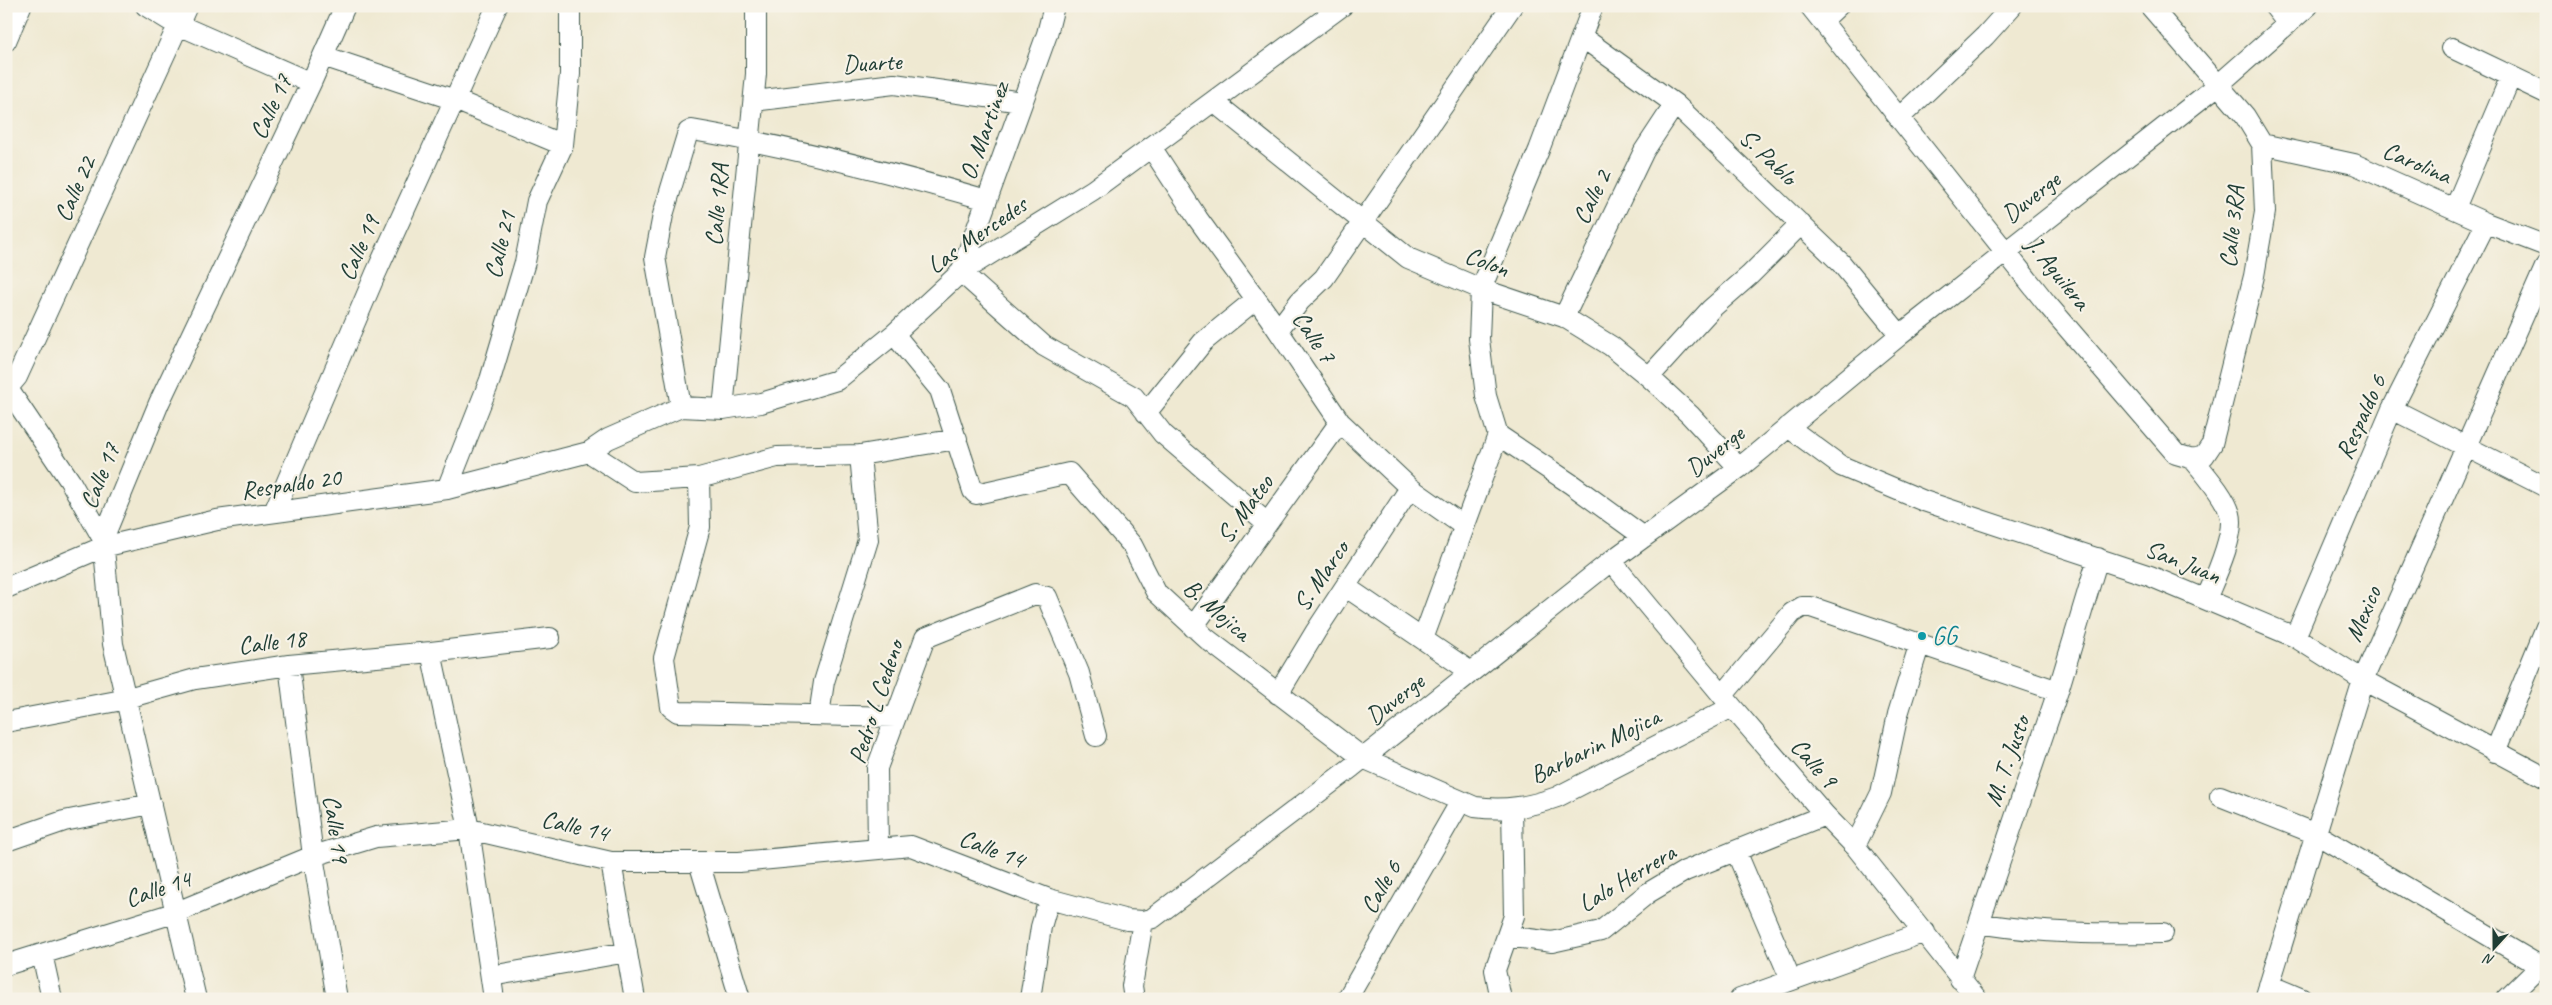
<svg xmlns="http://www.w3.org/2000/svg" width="2552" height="1005" viewBox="0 0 2552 1005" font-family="Caveat,sans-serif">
	<rect width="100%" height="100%" fill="#f7f3e8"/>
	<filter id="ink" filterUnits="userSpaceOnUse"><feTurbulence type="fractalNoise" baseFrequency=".02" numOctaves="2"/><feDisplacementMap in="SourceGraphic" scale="10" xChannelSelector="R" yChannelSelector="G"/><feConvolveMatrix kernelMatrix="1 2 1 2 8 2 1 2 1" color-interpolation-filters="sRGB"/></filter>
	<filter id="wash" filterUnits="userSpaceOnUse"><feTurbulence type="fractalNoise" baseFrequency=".0096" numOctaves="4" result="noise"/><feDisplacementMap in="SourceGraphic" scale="20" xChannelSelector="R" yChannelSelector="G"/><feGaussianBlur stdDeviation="1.12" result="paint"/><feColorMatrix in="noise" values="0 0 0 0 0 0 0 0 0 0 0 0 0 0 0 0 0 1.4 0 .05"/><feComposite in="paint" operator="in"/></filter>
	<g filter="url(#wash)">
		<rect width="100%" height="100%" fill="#efe9d2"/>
	</g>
	<g filter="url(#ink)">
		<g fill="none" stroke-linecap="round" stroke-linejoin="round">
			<!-- minor casing -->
			<g stroke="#3e574c" stroke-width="22">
				<path id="minor" d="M 146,6 L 172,22 L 311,83
					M 1054,6 L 1047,34 L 961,272 L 1044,346 L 1134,397 L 1163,434 L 1267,523
					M 1593,6 L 1539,150 L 1481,289 L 1479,339 L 1486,396 L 1498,435 L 1571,484 L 1644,537
					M 1810,6 L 2047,304 L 2176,454 L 2193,459 L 2204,456 L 2212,444 L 2254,276 L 2265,212 L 2262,144 L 2245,116 L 2150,6
					M 2274,6 L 2288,24
					M 1822,21 L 1838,6
					M 1582,37 L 1675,104 L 1841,263 L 1900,335
					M 6,41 L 21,6
					M 2452,48 L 2546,93
					M 323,56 L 455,100 L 563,145
					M 754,101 L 894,84 L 1022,102
					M 1214,102 L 1408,258 L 1481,289 L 1564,317 L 1611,346 L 1649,377 L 1690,415 L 1739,468
					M 1900,117 L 1985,36 L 2012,6
					M 2262,144 L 2354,164 L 2486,223 L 2546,246
					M 1151,147 L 1198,219 L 1269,317 L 1340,422 L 1410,488 L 1464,526
					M 2455,208 L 2511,76
					M 1564,317 L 1644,151 L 1675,104
					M 1278,330 L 1300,301 L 1324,278 L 1512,6
					M 894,334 L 940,390 L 973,491 L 976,494 L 1069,473 L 1132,545 L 1156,592 L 1207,639 L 1363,758 L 1475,807 C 1505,811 1529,807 1557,797 L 1732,707
					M 1649,377 L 1711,309 L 1750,275 L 1801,224
					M 6,386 L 70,481 L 103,539
					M 6,390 L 17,377 L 187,6
					M 681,407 L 655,257 L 663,215 L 688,132 L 692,130 C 792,147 889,172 987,200
					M 723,409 L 756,74 L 756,6
					M 2392,409 L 2546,487
					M 1146,413 L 1203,342 L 1256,299
					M 1788,427 L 1841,466 L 1924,501 L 2150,576 L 2295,637 L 2363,680 L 2546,778
					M 589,452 L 635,482 L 699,478 L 777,457 L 860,455 L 957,439
					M 2193,459 C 2204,473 2225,496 2230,514 C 2236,534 2214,580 2206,599
					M 699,478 L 700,527 L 664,658 L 671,707 L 678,712 L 895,717
					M 447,489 L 490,380 L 525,262 L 537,201 L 563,145 L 570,74 L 570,6
					M 274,512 L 376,273 L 497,6
					M 1611,561 L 1732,707 L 1825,815 L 1855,846 L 1977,999
					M 1346,587 L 1471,672
					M 6,588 L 103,547 L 217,520 L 447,489 L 589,452 L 608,439 L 681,407 L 723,409 L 761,403 L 837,380 L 894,334 L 961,272 L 1093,190 L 1342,6
					M 1193,627 L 1340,422
					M 2295,637 L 2392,409 L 2486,223
					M 1423,639 L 1498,435
					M 431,652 L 469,829 L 494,999
					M 289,665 L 313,856 L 337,999
					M 1278,694 L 1316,631 L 1410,488
					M 1723,695 L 1792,613 L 1802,607 L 1811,607 L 2058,691
					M 819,715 L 824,682 L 868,540 L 860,455
					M 6,722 L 117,701 L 195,679 L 289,665 L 431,652 L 550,638
					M 2495,752 L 2546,627
					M 2220,796 L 2316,834 L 2540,966
					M 6,841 L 64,821 L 151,804
					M 1855,846 L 1881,793 L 1898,714 L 1919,646
					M 878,848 L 877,768 L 925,638 L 1035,594 L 1047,597 L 1079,673 L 1096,736
					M 1736,851 L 1791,980
					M 611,862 L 635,999
					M 699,862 L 740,999
					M 1979,923 C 2041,934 2101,934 2163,933
					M 1507,936 L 1552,942 L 1601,931 L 1648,893 L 1685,871 L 1825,815
					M 42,954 L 52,999
					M 6,965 L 177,912 L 313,856 L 376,837 L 469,829 L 611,862 L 739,862 L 911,846 L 1049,899 L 1127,920 L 1143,921 L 1153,918 L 1352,767 L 1611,561 L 1739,468 L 1900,335 L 2217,86 L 2308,6
					M 491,976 L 627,952
					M 1960,979 L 2058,691 L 2098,558
					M 2269,985 L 2302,999
					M 196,999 L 113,644 L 103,539 L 159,403 L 311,83 L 345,6
					M 1030,999 L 1041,927 L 1049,899
					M 1134,999 L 1132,986 L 1143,921
					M 1347,999 L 1461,801
					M 1501,999 L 1495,970 L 1514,916 L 1512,808
					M 1740,999 L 1925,932
					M 2265,999 L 2363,680 L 2546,265
					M 2507,999 L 2546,961"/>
			</g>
			<!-- minor -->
			<use href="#minor" stroke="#fff" stroke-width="20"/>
		</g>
	</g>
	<!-- markers -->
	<circle fill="#0f9aa8" stroke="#f7f3e8" stroke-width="2" cx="1922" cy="636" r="5"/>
	<g text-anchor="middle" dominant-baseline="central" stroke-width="4.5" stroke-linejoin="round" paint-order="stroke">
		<!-- street labels -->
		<g font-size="25" fill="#1f3d34" stroke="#f7f3e8">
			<text transform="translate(872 63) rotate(-3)">Duarte</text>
			<text transform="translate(271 107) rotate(-65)">Calle 17</text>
			<text transform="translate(984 131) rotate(-70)">O. Martinez</text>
			<text transform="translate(1768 157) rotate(44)">S. Pablo</text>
			<text transform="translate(2417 163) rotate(23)">Carolina</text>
			<text transform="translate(75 189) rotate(-66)">Calle 22</text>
			<text transform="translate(1592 197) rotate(-64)">Calle 2</text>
			<text transform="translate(2031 197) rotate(-38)">Duverge</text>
			<text transform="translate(717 205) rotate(-85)">Calle 1RA</text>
			<text transform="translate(2232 227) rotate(-84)">Calle 3RA</text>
			<text transform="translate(977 235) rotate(-35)">Las Mercedes</text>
			<text transform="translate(500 245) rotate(-77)">Calle 21</text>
			<text transform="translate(359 248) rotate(-66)">Calle 19</text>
			<text transform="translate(1487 262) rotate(21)">Colon</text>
			<text transform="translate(2058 273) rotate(51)">J. Aguilera</text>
			<text transform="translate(1314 337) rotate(56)">Calle 7</text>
			<text transform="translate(2361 417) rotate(-66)">Respaldo 6</text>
			<text transform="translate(1715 451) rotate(-38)">Duverge</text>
			<text transform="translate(100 476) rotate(-68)">Calle 17</text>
			<text transform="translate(291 484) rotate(-8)">Respaldo 20</text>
			<text transform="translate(1245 509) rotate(-54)">S. Mateo</text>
			<text transform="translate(2183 562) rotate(22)">San Juan</text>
			<text transform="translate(1321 576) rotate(-56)">S. Marco</text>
			<text transform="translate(1217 610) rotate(41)">B. Mojica</text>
			<text transform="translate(2363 614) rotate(-67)">Mexico</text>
			<text transform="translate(272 642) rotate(-7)">Calle 18</text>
			<text transform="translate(1395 699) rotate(-38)">Duverge</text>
			<text transform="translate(876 702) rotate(-72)">Pedro L Cedeno</text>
			<text transform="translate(1595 746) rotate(-26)">Barbarin Mojica</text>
			<text transform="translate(2007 761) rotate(-71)">M. T. Justo</text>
			<text transform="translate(1814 763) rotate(49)">Calle 9</text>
			<text transform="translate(575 826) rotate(13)">Calle 14</text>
			<text transform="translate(336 829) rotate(82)">Calle 19</text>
			<text transform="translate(992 849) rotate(21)">Calle 14</text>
			<text transform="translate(1627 878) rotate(-31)">Lalo Herrera</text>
			<text transform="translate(1381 887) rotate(-60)">Calle 6</text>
			<text transform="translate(158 889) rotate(-19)">Calle 14</text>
		</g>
		<!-- culture labels -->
		<g font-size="25" fill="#0d838f" stroke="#f7f3e8" text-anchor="start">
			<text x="1932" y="636">GG</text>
		</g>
	</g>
	<!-- margin -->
	<rect width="2552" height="1005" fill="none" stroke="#f7f3e8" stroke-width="25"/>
	<!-- north arrow -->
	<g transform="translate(2494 948) rotate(201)" stroke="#f7f3e8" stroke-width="4" paint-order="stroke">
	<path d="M0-4L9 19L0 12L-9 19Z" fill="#1f3d34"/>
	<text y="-8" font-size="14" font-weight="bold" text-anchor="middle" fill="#1f3d34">N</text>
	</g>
</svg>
